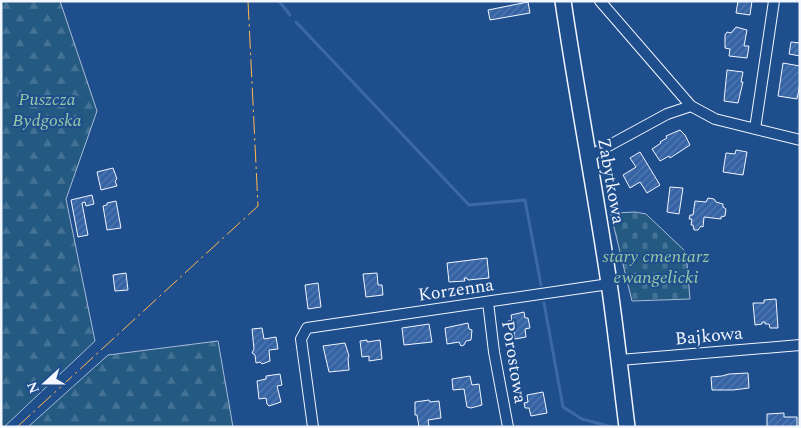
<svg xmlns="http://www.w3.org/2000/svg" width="801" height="428" viewBox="0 0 801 428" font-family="Spectral,serif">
	<defs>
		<pattern id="forest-firs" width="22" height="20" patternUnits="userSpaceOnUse" patternTransform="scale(1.25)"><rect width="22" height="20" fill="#245a82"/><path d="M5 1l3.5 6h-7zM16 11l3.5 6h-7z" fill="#447295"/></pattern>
		<pattern id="cemetery-stones" width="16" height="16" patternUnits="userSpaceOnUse" patternTransform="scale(1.25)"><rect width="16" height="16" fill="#245a82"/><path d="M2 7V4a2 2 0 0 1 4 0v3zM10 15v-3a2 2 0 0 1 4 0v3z" fill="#447295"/></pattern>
		<pattern id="building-hatch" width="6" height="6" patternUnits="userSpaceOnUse" patternTransform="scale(1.25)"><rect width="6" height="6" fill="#3563a3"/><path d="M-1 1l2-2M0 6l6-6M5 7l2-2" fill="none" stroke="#537ab1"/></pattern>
	</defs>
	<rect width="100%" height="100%" fill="#1f4e8c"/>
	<!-- forest -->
	<path fill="url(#forest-firs)" stroke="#a8bbd7" d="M 1,1 L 60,1 L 97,111 L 66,199 L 95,341 L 4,427 L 1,427 Z
		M 218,341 L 233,427 L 28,427 L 108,355 Z"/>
	<!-- cemetery -->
	<path fill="url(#cemetery-stones)" stroke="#a8bbd7" d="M 635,212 L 646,214 L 686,252 L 690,299 L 632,301 L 611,215 L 614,213 Z"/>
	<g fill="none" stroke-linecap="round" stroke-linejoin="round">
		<!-- stream -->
		<path stroke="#3b69a3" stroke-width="3" d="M 279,1 L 290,15
			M 296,22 L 469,205 L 525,200 L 541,285
			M 544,303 L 563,407 L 582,419 L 612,427"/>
	</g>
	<!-- building -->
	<path fill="url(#building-hatch)" stroke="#f2f6ff" d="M 738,1 L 752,1 L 750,15 L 736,13 Z
		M 528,2 L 530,13 L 490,20 L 488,10 Z
		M 736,27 L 747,30 L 744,46 L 749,46 L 747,58 L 729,56 L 730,49 L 725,48 L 725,35 L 727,32 L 731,33 Z
		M 791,42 L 800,43 L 800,56 L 789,54 Z
		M 783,63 L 800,66 L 800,84 L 797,99 L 778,96 Z
		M 727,70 L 743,72 L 741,82 L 743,82 L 738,103 L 724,101 Z
		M 680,130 L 685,135 L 690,145 L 670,158 L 669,156 L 660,161 L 652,149 L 661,143 L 660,142 L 667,138 L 666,136 Z
		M 736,150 L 747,152 L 743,175 L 723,172 L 726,153 L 735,154 Z
		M 640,152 L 660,185 L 647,193 L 640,182 L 630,188 L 623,175 L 636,167 L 630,158 Z
		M 113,168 L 117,179 L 115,181 L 117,186 L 101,190 L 97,172 Z
		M 670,187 L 683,188 L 679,214 L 667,212 Z
		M 92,195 L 94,204 L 86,206 L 85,202 L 82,203 L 88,235 L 78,237 L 71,200 Z
		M 708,198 L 714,199 L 716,202 L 723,204 L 723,207 L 726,209 L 725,216 L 721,217 L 721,219 L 704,217 L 703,227 L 701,226 L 698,230 L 694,230 L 693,225 L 691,225 L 692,219 L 689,219 L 690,215 L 693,215 L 695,201 L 706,202 Z
		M 116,201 L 121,228 L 107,230 L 103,206 L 107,205 L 107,203 Z
		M 487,258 L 489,278 L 468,280 L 467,278 L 464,278 L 465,281 L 449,282 L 447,263 Z
		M 126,273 L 128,290 L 115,291 L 113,275 Z
		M 377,273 L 378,285 L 382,285 L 383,295 L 366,297 L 363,274 Z
		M 318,283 L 321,307 L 308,309 L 305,285 Z
		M 776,299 L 778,328 L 770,328 L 769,324 L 765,324 L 765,322 L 762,322 L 762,324 L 755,325 L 753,303 L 764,303 L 764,300 Z
		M 524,312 L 525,318 L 528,318 L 530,328 L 525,329 L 526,337 L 515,339 L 514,331 L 510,332 L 508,321 L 512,321 L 511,315 Z
		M 468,323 L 469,329 L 472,330 L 471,340 L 466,341 L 464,345 L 461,346 L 459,342 L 447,344 L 445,328 Z
		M 429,324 L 432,342 L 404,345 L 402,328 Z
		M 262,328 L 264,339 L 276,337 L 278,349 L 269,350 L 270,361 L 262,364 L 260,362 L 256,363 L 255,355 L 252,353 L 254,349 L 252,329 Z
		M 367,340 L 367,342 L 380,340 L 382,359 L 369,361 L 369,356 L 362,357 L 360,341 Z
		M 345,343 L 349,356 L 348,358 L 349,370 L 329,372 L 323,346 Z
		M 748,373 L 749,388 L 733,390 L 712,390 L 711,377 L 722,376 L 729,374 Z
		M 280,374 L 282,385 L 277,386 L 281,402 L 269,406 L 267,404 L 266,398 L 259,399 L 257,381 L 266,379 L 266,376 Z
		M 470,376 L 472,385 L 479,384 L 482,405 L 471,408 L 467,407 L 464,389 L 453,390 L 452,379 Z
		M 543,392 L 547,413 L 531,416 L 529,408 L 525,408 L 524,403 L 528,402 L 527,395 Z
		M 429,400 L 430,402 L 439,401 L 441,418 L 428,420 L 429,426 L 419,427 L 417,415 L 415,415 L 415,402 Z
		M 784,413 L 784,417 L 797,417 L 797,427 L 767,427 L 767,414 Z"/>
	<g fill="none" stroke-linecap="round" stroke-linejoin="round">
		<!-- street casing -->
		<g stroke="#f2f6ff" stroke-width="12">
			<path id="street" d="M 600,1 L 691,106 L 715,119 L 800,140
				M 755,129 L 774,1
				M 588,157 L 667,114 L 691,106
				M 488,302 L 494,352 L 508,427
				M 620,360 L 800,345
				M 313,427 L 301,339 L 307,328 L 609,284"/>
		</g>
		<!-- secondary casing -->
		<g stroke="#f2f6ff" stroke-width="18">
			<path id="secondary" d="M 563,1 C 577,96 595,189 609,283 C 616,331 621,379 627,427"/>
		</g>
		<!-- street -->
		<use href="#street" stroke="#1f4e8c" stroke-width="10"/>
		<!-- secondary -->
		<use href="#secondary" stroke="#1f4e8c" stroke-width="15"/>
		<!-- power -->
		<path stroke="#ffb74d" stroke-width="1" stroke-dasharray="18 4 2.5 4" stroke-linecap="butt" d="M 17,427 L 258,206 L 248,1"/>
	</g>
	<g text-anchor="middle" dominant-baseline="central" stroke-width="4" stroke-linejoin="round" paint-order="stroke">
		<!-- park labels -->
		<g font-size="18" font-style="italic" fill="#97c8a6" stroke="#1f4e8c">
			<text x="47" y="99">Puszcza<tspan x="47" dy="21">Bydgoska</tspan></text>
			<text x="656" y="256">stary cmentarz<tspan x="656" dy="21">ewangelicki</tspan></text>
		</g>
		<!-- street labels -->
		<g font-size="18" fill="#f2f6ff" stroke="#1f4e8c">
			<text transform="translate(611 181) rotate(80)">Zabytkowa</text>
			<text transform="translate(456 290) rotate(-8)">Korzenna</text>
			<text transform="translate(709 336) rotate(-5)">Bajkowa</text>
			<text transform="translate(514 362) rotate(81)">Porostowa</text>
		</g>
	</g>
	<!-- border -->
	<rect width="801" height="428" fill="none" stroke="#f2f6ff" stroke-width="5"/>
	<!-- north arrow -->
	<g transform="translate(45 383) rotate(249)" stroke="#1f4e8c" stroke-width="4" paint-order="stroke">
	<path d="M0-4L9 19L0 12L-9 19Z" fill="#f2f6ff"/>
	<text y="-8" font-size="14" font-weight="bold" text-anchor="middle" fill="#f2f6ff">N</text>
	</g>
</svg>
